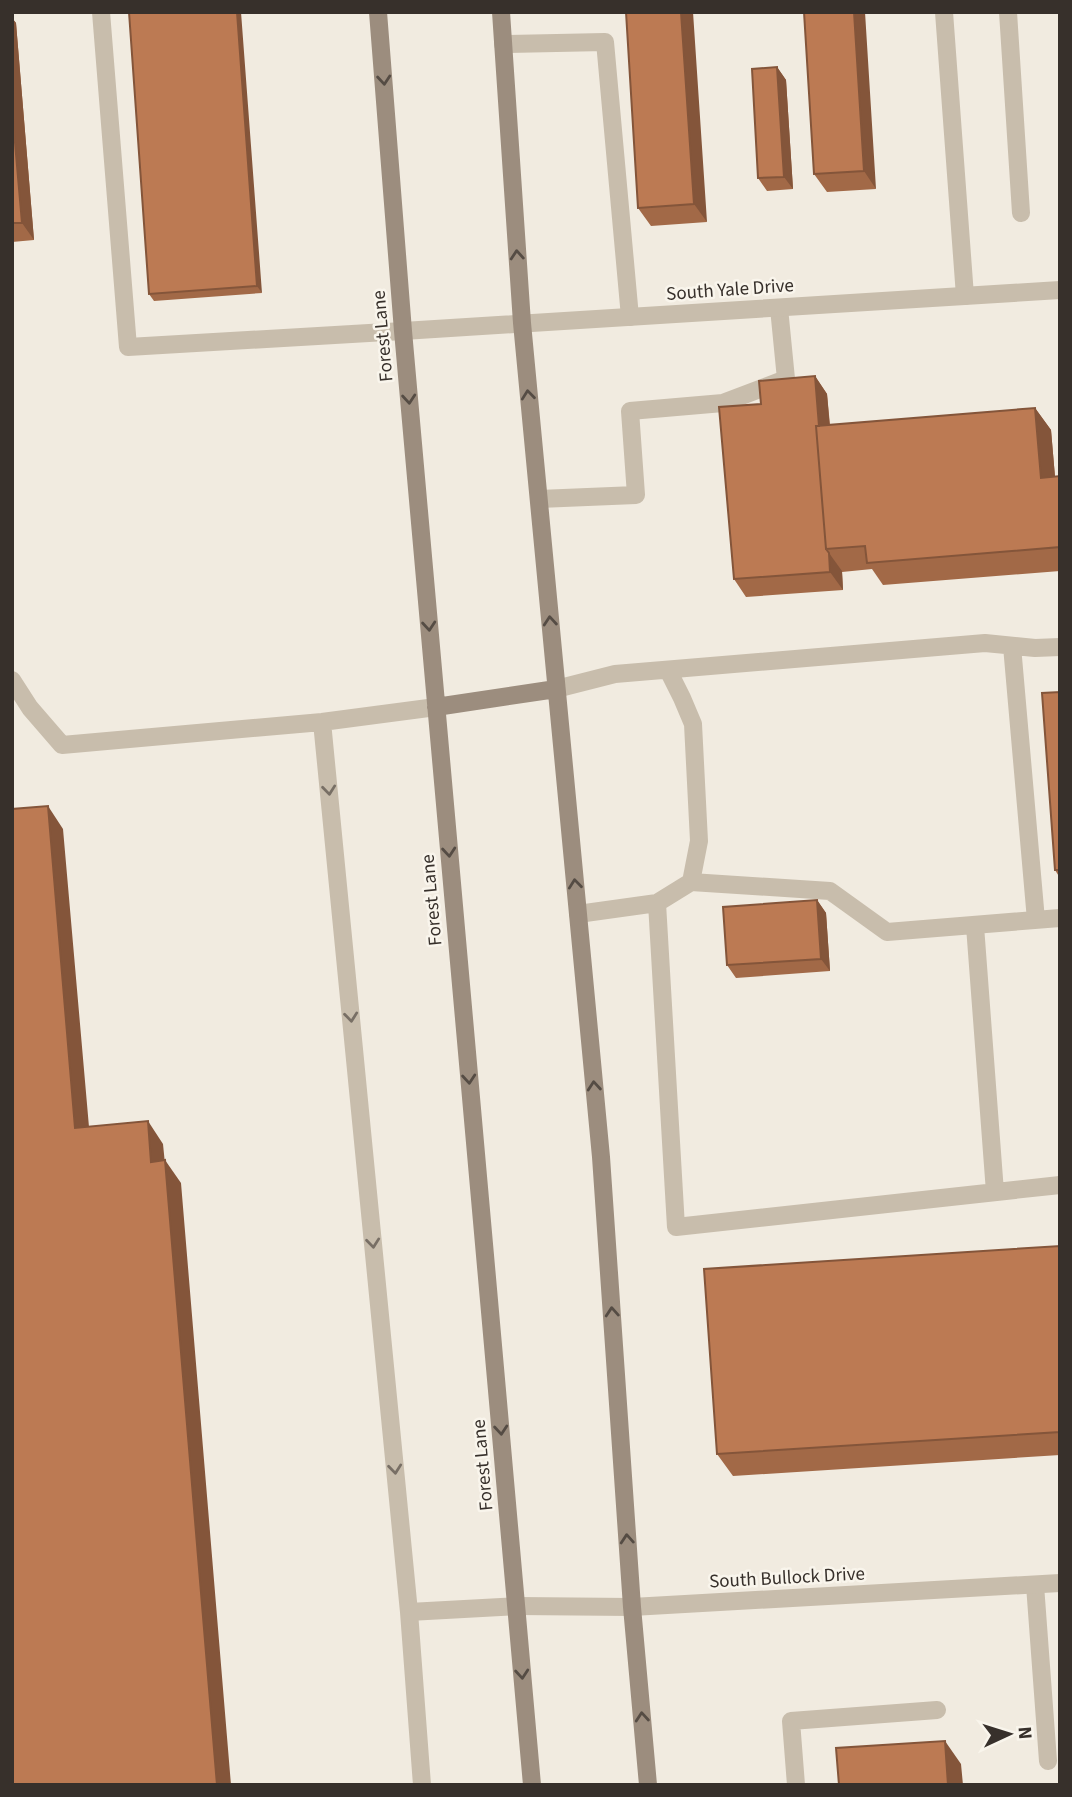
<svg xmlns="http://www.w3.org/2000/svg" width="1072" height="1797" viewBox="0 0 1072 1797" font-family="'Source Sans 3',sans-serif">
	<rect width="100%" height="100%" fill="#f1ebe0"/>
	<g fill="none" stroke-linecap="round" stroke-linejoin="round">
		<!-- lane -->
		<path stroke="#c8bdac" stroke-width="18" d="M 101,12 L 128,347 L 403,331
			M 944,12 L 965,296
			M 1008,12 L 1021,213
			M 503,44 L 605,42 L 630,317
			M 539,499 L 636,495 L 630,411 L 723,403 L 786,379 L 779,308
			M 1012,646 L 1036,920
			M 668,670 L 682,698 L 693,724 L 699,841 L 691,882 L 657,903 L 676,1227 L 1060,1185
			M 12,680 L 30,708 L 62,745 L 322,722 L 436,707
			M 556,689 L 615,674 L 985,643 L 1035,648 L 1060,647
			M 322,722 L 409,1612 L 422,1785
			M 691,882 L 830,891 L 887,932 L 1060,918
			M 578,914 L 657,903
			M 975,926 L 995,1192
			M 1035,1585 L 1048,1761
			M 409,1612 L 517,1606
			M 796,1785 L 791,1721 L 937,1710"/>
		<!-- street -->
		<path stroke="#c8bdac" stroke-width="18" d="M 403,331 L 1060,290
			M 517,1606 L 632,1607 L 1060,1583"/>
		<!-- secondary -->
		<path stroke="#9c8d7e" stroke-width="18" d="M 378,12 L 403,331 L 532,1785
			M 501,12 L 522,323 L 601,1157 L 632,1607 L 648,1785
			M 436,707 L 556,689"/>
	</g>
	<!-- wall -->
	<path fill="#a26947" d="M 129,12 L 262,293 L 154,301 L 149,294 Z
		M 626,12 L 707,222 L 651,226 L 638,208 Z
		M 804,12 L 876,189 L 827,192 L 814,174 Z
		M 12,18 L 16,23 L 34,240 L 12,242 Z
		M 777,67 L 786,80 L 793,189 L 767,191 L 758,178 Z
		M 815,376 L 827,394 L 830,425 L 1035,408 L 1051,430 L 1055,477 L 1060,476 L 1060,571 L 883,585 L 872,569 L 842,572 L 843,590 L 746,597 L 734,579 L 761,404 Z
		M 1060,692 L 1060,878 L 1055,870 Z
		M 817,900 L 826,913 L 830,971 L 736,978 L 727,965 Z
		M 1060,1246 L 1060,1455 L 733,1476 L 717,1454 Z"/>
	<!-- shaded-wall -->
	<path fill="#84553a" d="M 237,12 L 241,12 L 262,293 L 257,286 Z
		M 681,12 L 693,12 L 707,222 L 694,204 Z
		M 854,12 L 865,12 L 876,189 L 864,171 Z
		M 12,18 L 16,23 L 34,240 L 22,223 L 12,108 Z
		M 777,67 L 786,80 L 793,189 L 784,177 Z
		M 815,376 L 827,394 L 840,548 L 829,549 Z
		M 1035,408 L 1051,430 L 1057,500 L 1041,478 Z
		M 829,553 L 842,571 L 843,590 L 830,572 Z
		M 48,806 L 63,829 L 91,1150 L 75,1128 Z
		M 817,900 L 826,913 L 830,971 L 821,959 Z
		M 148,1121 L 163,1144 L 167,1184 L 151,1162 Z
		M 165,1160 L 181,1183 L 231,1785 L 217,1785 Z
		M 945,1741 L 961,1764 L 963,1785 L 948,1785 Z"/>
	<!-- building -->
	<path fill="#bc7a53" stroke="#84553a" stroke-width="2" d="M 129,12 L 237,12 L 257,286 L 149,294 Z
		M 626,12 L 681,12 L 694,204 L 638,208 Z
		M 804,12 L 854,12 L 864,171 L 814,174 Z
		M 777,67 L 784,177 L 758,178 L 752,69 Z
		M 12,108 L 22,223 L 12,223 Z
		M 815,376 L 819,426 L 816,426 L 826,549 L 829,553 L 830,572 L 734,579 L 719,407 L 761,404 L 759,381 Z
		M 1035,408 L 1041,478 L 1060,476 L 1060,547 L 867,563 L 865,546 L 826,549 L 816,426 Z
		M 1060,692 L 1060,870 L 1055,870 L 1042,693 Z
		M 48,806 L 75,1128 L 148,1121 L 151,1162 L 165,1160 L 217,1785 L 12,1785 L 12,809 Z
		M 817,900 L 821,959 L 727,965 L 723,907 Z
		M 1060,1246 L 1060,1432 L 717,1454 L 704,1269 Z
		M 945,1741 L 948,1785 L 839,1785 L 836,1748 Z"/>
	<!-- one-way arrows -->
	<defs><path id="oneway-chevron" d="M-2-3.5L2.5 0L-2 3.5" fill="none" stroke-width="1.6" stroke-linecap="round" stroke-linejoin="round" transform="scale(1.75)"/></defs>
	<g stroke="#554c44">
		<use href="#oneway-chevron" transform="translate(384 80) rotate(85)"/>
		<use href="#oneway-chevron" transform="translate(517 255) rotate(-94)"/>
		<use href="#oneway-chevron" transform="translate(528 395) rotate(-96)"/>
		<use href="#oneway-chevron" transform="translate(409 399) rotate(85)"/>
		<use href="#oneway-chevron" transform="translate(550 621) rotate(-95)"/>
		<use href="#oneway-chevron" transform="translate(429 626) rotate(85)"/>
		<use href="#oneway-chevron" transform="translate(449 852) rotate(85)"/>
		<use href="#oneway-chevron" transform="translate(575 884) rotate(-96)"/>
		<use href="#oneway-chevron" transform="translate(469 1079) rotate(85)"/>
		<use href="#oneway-chevron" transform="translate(594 1086) rotate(-95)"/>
		<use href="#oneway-chevron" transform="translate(612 1312) rotate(-94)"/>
		<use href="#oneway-chevron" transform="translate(501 1430) rotate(85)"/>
		<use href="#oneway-chevron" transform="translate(627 1539) rotate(-94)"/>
		<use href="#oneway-chevron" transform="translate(522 1674) rotate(85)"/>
		<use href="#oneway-chevron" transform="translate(642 1717) rotate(-95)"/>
	</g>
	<g stroke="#786f65">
		<use href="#oneway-chevron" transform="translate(329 790) rotate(84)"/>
		<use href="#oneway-chevron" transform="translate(351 1017) rotate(84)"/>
		<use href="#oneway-chevron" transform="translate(373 1243) rotate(84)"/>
		<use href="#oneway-chevron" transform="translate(395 1469) rotate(84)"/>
	</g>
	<g text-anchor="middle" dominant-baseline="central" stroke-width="5" stroke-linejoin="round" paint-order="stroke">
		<!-- street labels -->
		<g font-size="19" fill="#37302b" stroke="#f9f5ec">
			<text transform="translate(730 290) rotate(-4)">South Yale Drive</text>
			<text transform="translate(383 336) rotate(-95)">Forest Lane</text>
			<text transform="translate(432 900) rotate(-95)">Forest Lane</text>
			<text transform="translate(483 1465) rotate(-95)">Forest Lane</text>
			<text transform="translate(787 1578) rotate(-3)">South Bullock Drive</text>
		</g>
	</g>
	<!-- border -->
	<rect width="1072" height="1797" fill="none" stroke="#37302b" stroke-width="28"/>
	<!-- north arrow -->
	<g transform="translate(1009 1734) rotate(86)" stroke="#f9f5ec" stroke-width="5" paint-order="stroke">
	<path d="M0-5L12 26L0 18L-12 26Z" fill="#37302b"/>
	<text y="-10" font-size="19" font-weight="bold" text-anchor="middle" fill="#37302b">N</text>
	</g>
</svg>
